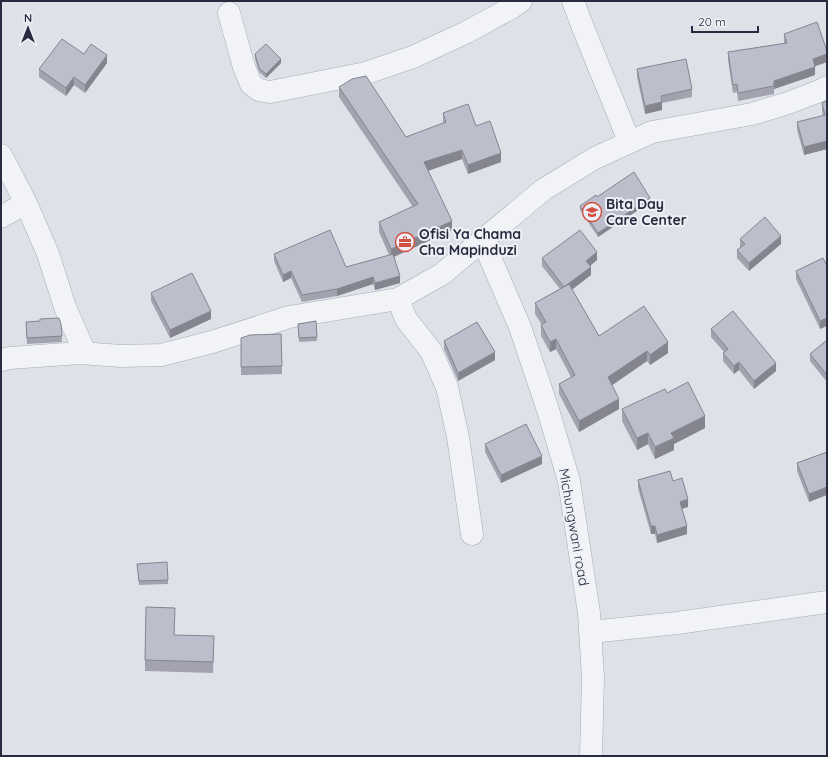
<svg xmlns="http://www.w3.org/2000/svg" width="828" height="757" viewBox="0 0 828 757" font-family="Quicksand,sans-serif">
	<rect width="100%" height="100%" fill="#dfe1e9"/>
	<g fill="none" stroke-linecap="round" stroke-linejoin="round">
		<!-- minor casing -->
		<g stroke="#a8aab6" stroke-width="23">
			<path id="minor" d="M 573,1 C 590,48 611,94 629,142
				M 229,13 L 244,67 L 251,84 L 259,90 L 270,92 L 366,73 L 413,57 L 467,32 L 511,8 L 521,1
				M 1,155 L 26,203 L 48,254 L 65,307 L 85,353
				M 1,217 L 26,203
				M 482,239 L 520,327 L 548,410 L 569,481 L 589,613 L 593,677 L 591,756
				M 398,299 L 406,319 L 431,351 L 447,387 L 458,437 L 472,534
				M 1,360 L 10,358 L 80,353 L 121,356 L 161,355 L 212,342 L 289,317 L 398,299 L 442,274 L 543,190 L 595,158 L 652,132 L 752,114 L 788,103 L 817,92 L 827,87
				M 591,632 L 677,623 L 827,602"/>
		</g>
		<!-- minor -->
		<use href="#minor" stroke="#f2f3f7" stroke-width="22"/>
	</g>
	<!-- wall -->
	<path fill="#a3a3af" d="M 784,34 L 827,51 L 827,62 L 815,66 L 815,75 L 774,89 L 774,94 L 738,101 L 737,92 L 733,93 L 728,60 L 728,52 L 784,43 Z
		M 84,54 L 107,63 L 85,93 L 74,85 L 66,96 L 39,77 L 39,69 Z
		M 255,54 L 281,63 L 266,78 L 259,72 L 255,59 Z
		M 637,69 L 692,89 L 692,97 L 662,103 L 662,110 L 645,114 L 637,77 Z
		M 339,87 L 406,137 L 443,123 L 443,113 L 476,126 L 501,162 L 468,174 L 462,159 L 428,171 L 452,230 L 394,257 L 400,283 L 375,290 L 373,284 L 337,296 L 302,302 L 291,278 L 283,282 L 274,261 L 274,254 L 346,267 L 389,255 L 379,232 L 379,222 L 413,207 L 339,97 Z
		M 827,101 L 827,149 L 804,155 L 797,130 L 797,122 L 823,116 L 822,111 L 822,103 Z
		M 597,197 L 650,202 L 598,237 L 580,210 L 580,206 Z
		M 740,239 L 781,244 L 749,271 L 737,258 L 737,250 L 741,248 L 740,247 Z
		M 542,258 L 597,260 L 590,266 L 591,275 L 572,290 L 599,336 L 668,353 L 650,365 L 647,361 L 612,385 L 619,409 L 579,432 L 559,394 L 559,384 L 571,377 L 556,349 L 550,352 L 541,336 L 541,325 L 542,325 L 535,314 L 535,303 L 560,289 L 542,266 Z
		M 823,258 L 820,329 L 796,279 L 796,271 Z
		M 151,293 L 211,319 L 170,338 L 151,301 Z
		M 316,321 L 317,341 L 299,342 L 298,324 Z
		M 26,322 L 61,324 L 62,342 L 27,344 Z
		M 711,329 L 776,371 L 754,389 L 739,370 L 734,374 L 723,361 L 723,353 L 724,352 L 711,337 Z
		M 241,338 L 282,366 L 282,374 L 241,375 Z
		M 827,340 L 827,382 L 810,361 L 810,354 Z
		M 444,341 L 495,360 L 458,381 L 444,349 Z
		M 667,393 L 705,428 L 674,444 L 674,450 L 655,459 L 648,444 L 637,450 L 622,421 L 622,409 Z
		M 485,444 L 542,464 L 501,483 L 485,452 Z
		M 827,452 L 809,502 L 797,471 L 797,463 Z
		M 638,480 L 673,481 L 688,507 L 682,509 L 687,534 L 657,543 L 655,534 L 651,534 L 638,488 Z
		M 137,564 L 168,580 L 168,584 L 139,585 Z
		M 175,635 L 214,647 L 213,673 L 145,671 L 145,660 Z"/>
	<!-- shaded-wall -->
	<path fill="#84858f" d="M 827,54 L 827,62 L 813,67 L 813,59 Z
		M 107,55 L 107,63 L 85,93 L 85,85 Z
		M 281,59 L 281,63 L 266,78 L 266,74 Z
		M 815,67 L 815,75 L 774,89 L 774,81 Z
		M 74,77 L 74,85 L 66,96 L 66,88 Z
		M 662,102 L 662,110 L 645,114 L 645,106 Z
		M 827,136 L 827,149 L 804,155 L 804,147 Z
		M 462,150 L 462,159 L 424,172 L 424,162 Z
		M 501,153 L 501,162 L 468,174 L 468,165 Z
		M 650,198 L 650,202 L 598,237 L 598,233 Z
		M 452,221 L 452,230 L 391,258 L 391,249 Z
		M 781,236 L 781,244 L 749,271 L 749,263 Z
		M 597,252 L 597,260 L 586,269 L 586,261 Z
		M 591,267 L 591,275 L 564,295 L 564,287 Z
		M 291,271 L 291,278 L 283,282 L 283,275 Z
		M 400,276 L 400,283 L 375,290 L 375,283 Z
		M 373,277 L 373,284 L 337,296 L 337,289 Z
		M 211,311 L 211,319 L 170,338 L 170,330 Z
		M 827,318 L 827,326 L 820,329 L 820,321 Z
		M 556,339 L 556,349 L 550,352 L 550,342 Z
		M 668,342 L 668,353 L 650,365 L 650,355 Z
		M 647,351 L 647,361 L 608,388 L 608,377 Z
		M 495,352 L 495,360 L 458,381 L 458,373 Z
		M 739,362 L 739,370 L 734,374 L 734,366 Z
		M 776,363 L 776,371 L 754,389 L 754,381 Z
		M 619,399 L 619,409 L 579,432 L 579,421 Z
		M 705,416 L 705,428 L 674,444 L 674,450 L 655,459 L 655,447 L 671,433 Z
		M 648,433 L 648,444 L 637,450 L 637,438 Z
		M 542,456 L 542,464 L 501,483 L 501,475 Z
		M 827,487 L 827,495 L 809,502 L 809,494 Z
		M 688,499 L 688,507 L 680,509 L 680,502 Z
		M 651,526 L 655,526 L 655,534 L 651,534 Z
		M 687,526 L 687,534 L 657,543 L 657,535 Z"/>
	<!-- building -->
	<path fill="#bdbecc" stroke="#84858f" d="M 817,22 L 827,51 L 827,54 L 813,59 L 815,67 L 774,81 L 774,86 L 738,93 L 737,84 L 733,85 L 728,52 L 787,43 L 784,34 Z
		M 62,39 L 84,54 L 91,44 L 107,55 L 85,85 L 74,77 L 66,88 L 39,69 Z
		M 266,44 L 281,59 L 266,74 L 259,68 L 255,54 Z
		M 686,59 L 692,89 L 661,96 L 662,102 L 645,106 L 637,69 Z
		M 366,76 L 406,137 L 446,122 L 443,113 L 468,104 L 476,126 L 490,121 L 501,153 L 468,165 L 462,150 L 424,162 L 452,221 L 391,249 L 379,222 L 418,204 L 339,87 L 352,79 Z
		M 827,101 L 827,141 L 804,147 L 797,122 L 825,115 L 822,103 Z
		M 634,172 L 650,198 L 598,233 L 580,206 L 596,195 L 597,197 Z
		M 765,217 L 781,236 L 749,263 L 737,250 L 745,244 L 740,239 Z
		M 330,230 L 346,267 L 393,254 L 400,276 L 375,283 L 373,277 L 337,289 L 302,295 L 291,271 L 283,275 L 274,254 Z
		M 580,230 L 597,252 L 586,261 L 591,267 L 564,287 L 542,258 Z
		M 823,258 L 827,266 L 827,318 L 820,321 L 796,271 Z
		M 192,273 L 211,311 L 170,330 L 151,293 Z
		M 569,284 L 599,336 L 644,306 L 668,342 L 650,355 L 647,351 L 608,377 L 619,399 L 579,421 L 559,384 L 575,375 L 556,339 L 550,342 L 541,325 L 546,322 L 535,303 Z
		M 733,311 L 776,363 L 754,381 L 739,362 L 734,366 L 723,353 L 728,349 L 711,329 Z
		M 59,318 L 61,324 L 62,336 L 27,338 L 26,322 L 40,321 L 40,319 Z
		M 316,321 L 317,337 L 299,338 L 298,324 Z
		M 477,322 L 495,352 L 458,373 L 444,341 Z
		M 281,334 L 282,366 L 241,367 L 241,338 L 250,335 Z
		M 827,340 L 827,375 L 810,354 Z
		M 688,382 L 705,416 L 671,433 L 674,438 L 655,447 L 648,433 L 637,438 L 622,409 L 665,389 L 667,393 Z
		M 526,424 L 542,456 L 501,475 L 485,444 Z
		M 827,452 L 827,487 L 809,494 L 797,463 Z
		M 670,471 L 673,481 L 682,478 L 688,499 L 680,502 L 687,526 L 657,535 L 655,526 L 651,526 L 638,480 Z
		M 167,562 L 168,580 L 139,581 L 137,564 Z
		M 146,607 L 175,608 L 174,635 L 214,636 L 213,662 L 145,660 Z"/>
	<!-- icons -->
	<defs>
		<g id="school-ring" transform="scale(1)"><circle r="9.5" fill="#eff0f6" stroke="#d15142" stroke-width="1.5"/><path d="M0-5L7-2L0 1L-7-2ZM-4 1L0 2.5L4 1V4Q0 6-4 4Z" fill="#d15142"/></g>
		<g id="office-ring" transform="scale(1)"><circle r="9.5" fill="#eff0f6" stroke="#d15142" stroke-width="1.5"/><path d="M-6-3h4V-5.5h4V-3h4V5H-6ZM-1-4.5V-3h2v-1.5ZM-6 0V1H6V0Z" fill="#d15142"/></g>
	</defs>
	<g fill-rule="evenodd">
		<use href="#school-ring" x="592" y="212"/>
		<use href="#office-ring" x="405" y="242"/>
	</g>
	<g text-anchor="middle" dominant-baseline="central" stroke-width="4" stroke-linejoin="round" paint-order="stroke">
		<!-- poi labels -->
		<g font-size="14" font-weight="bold" fill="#282b40" stroke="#eff0f6" text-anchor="start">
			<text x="606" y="204">Bita Day<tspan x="606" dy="16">Care Center</tspan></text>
			<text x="419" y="234">Ofisi Ya Chama<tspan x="419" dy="16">Cha Mapinduzi</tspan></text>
		</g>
		<!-- street labels -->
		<g font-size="14" fill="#282b40" stroke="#eff0f6">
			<text transform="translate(574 527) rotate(80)">Michungwani road</text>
		</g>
	</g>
	<!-- border -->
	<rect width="828" height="757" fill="none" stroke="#282b40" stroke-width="4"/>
	<!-- north arrow -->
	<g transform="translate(28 28)" stroke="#eff0f6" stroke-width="3" paint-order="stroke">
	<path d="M0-3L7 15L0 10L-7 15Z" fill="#282b40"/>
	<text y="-6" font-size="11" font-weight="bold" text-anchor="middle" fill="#282b40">N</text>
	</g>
	<!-- scale -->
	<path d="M692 26v6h66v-6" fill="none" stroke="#282b40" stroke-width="2"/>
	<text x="698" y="26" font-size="12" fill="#282b40" stroke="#eff0f6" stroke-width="3" paint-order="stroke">20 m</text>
</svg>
